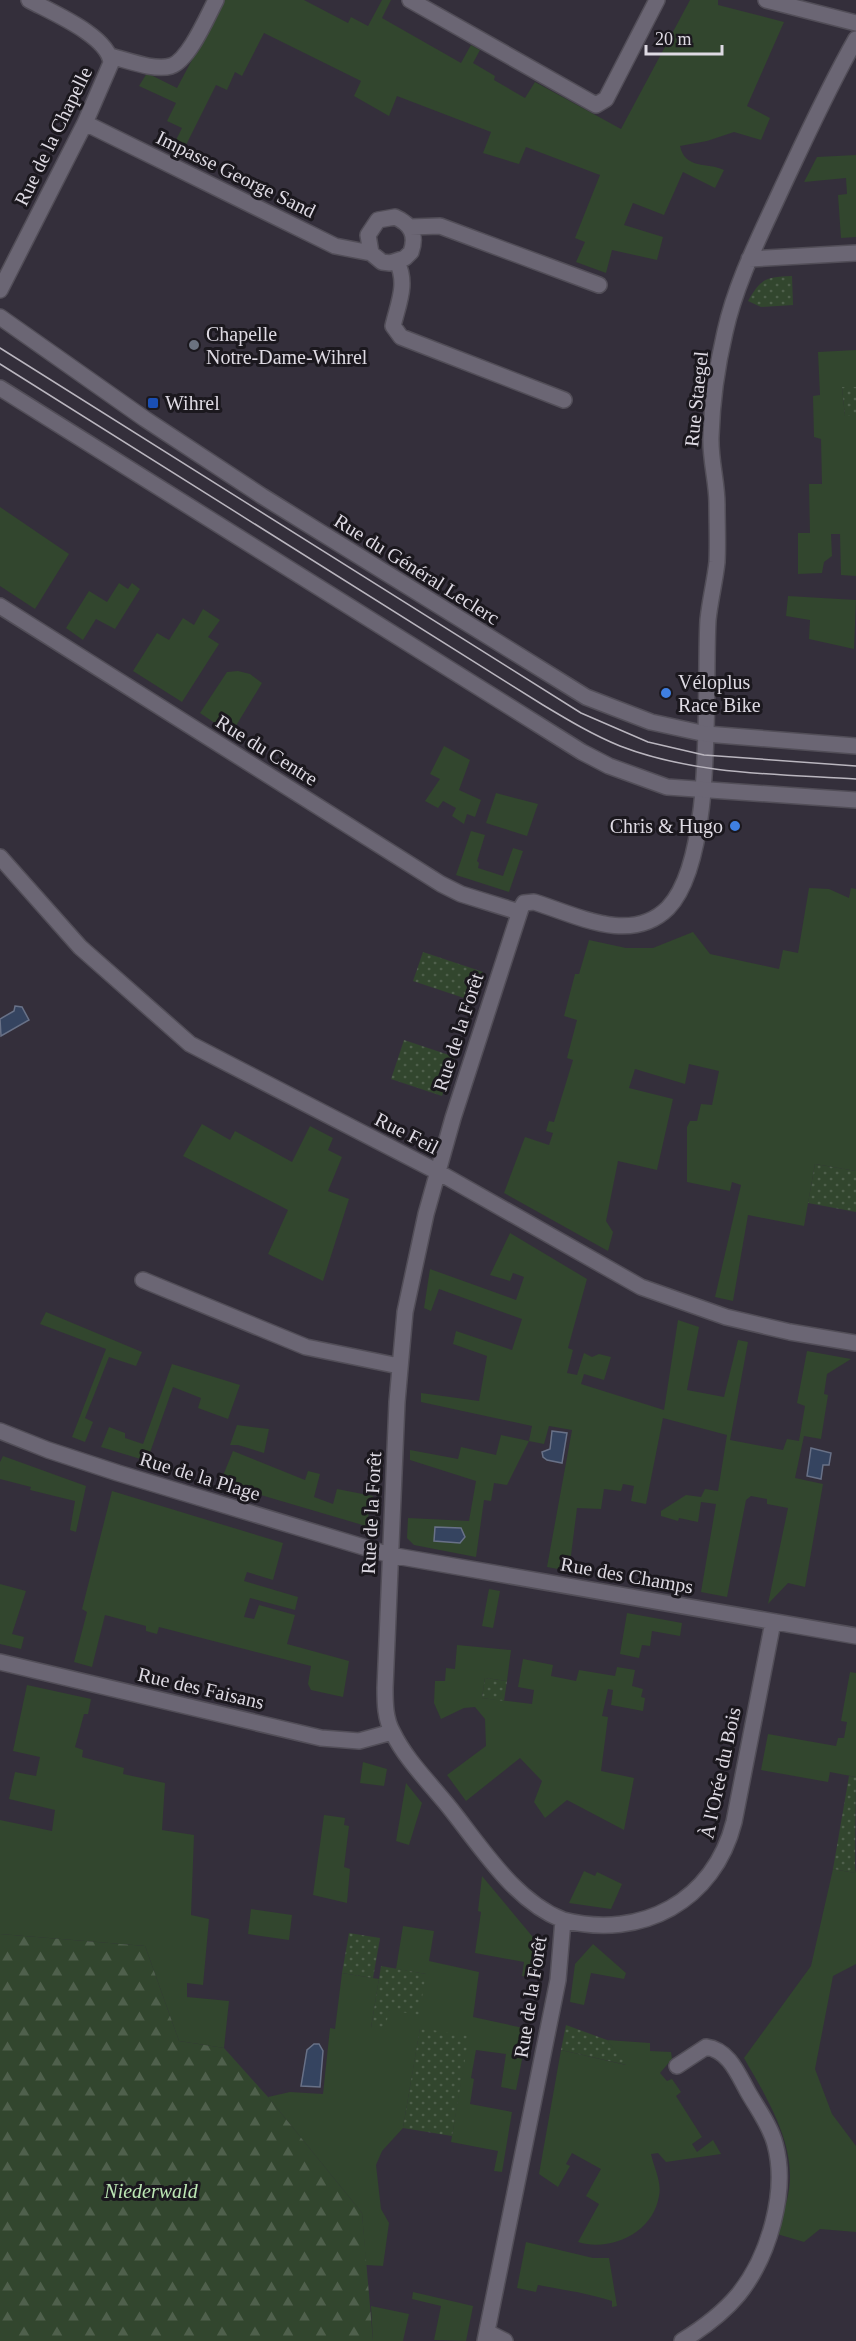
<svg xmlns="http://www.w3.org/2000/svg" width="856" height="2341" viewBox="0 0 856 2341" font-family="'Times New Roman',serif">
	<defs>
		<pattern id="forest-firs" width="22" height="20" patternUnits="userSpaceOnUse" patternTransform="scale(1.5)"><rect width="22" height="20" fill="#32462e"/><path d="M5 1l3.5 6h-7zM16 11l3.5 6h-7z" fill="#4f604c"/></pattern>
		<pattern id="garden-dots" width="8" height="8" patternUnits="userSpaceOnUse" patternTransform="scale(1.5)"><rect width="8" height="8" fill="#32462e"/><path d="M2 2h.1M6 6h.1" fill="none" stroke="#4f604c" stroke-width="1.8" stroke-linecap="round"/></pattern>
	</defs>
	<rect width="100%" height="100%" fill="#342f3b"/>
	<!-- grass -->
	<path fill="#32462e" d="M 224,0 L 304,0 L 348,23 L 351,17 L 368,26 L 382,0 L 391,0 L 382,18 L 461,63 L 471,45 L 480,50 L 473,63 L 495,76 L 494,80 L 525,98 L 535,82 L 621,129 L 690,0 L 718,0 L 718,5 L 784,22 L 747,106 L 770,118 L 761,140 L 734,132 L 707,141 L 680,146 C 685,170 708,162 724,170 L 715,188 L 683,172 L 664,215 L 633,203 L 624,225 L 663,237 L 657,260 L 612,250 L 606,273 L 576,262 L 585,242 L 575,238 L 600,175 L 526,147 L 519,164 L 483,153 L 491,132 L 397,96 L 389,116 L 354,96 L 361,81 L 264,33 L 242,76 L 235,72 L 227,90 L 216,85 L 182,153 L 172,148 L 182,128 L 167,121 L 176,103 L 139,86 L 147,73 L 177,88 Z
		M 856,155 L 856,237 L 841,238 L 838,195 L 847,194 L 846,178 L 804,182 L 817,157 Z
		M 856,350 L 856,387 L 842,387 L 845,416 L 856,416 L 856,576 L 841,575 L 840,534 L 831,534 L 832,556 L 824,562 L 822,573 L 798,574 L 798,533 L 810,533 L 809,484 L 822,484 L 821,439 L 814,437 L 813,396 L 820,395 L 818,352 Z
		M 0,507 L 69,554 L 35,609 L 0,586 Z
		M 119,583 L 128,589 L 132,583 L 140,589 L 115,629 L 96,619 L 83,640 L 66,628 L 89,591 L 107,602 Z
		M 788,596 L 856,600 L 854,649 L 809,639 L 810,620 L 786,616 Z
		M 203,609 L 220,620 L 208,637 L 219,644 L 182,702 L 133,671 L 157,633 L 169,640 L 183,618 L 194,625 Z
		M 238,671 L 250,674 L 262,683 L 231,734 L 200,713 L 227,672 Z
		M 444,746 L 470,760 L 459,790 L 481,800 L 475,817 L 467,814 L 464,824 L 452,816 L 456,808 L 443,801 L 438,808 L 425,801 L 440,779 L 430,774 Z
		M 496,793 L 538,804 L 527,836 L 486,823 Z
		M 471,831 L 485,835 L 477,861 L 479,863 L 478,868 L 503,876 L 513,848 L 523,851 L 509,892 L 456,875 Z
		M 809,888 L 829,889 L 849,898 L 851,888 L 856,889 L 856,1171 L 815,1164 L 804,1226 L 748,1215 L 733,1301 L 715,1297 L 741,1185 L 732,1182 L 730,1191 L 687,1182 L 687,1127 L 690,1121 L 697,1121 L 701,1104 L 712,1105 L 719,1071 L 689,1064 L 685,1084 L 635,1069 L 629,1088 L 673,1099 L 657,1170 L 618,1161 L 606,1221 L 613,1232 L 608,1251 L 504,1193 L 525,1137 L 549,1145 L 553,1133 L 546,1131 L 549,1121 L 554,1122 L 573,1060 L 567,1058 L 577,1020 L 564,1016 L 575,974 L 579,974 L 589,940 L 626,948 L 653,948 L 693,932 L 710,954 L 779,969 L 783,950 L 798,953 Z
		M 202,1124 L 230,1140 L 235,1131 L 292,1162 L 310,1126 L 333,1138 L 328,1150 L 342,1157 L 328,1191 L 349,1199 L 323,1281 L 268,1254 L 288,1210 L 183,1156 Z
		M 510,1233 L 587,1279 L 568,1348 L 573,1350 L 567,1373 L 577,1375 L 584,1353 L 592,1357 L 599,1354 L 611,1357 L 604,1380 L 584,1374 L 581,1384 L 664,1410 L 678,1320 L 699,1327 L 687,1390 L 724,1397 L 738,1340 L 748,1342 L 730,1440 L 783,1450 L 787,1439 L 799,1441 L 805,1406 L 797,1403 L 807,1351 L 851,1359 L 827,1374 L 824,1394 L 828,1395 L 821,1439 L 804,1436 L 795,1478 L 823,1484 L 805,1587 L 788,1583 L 768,1604 L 788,1508 L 767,1504 L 767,1499 L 751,1496 L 746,1500 L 727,1597 L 701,1592 L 716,1504 L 701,1502 L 698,1522 L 679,1518 L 678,1521 L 661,1516 L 661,1511 L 686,1495 L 701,1497 L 705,1489 L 718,1491 L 727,1435 L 663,1418 L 646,1504 L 631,1501 L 634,1486 L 623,1484 L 621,1491 L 604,1489 L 601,1509 L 577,1508 L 569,1571 L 547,1567 L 572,1430 L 549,1426 L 544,1444 L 529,1441 L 507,1485 L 494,1483 L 491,1501 L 484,1500 L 476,1557 L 414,1545 L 407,1538 L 408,1518 L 469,1521 L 476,1481 L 410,1460 L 410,1450 L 458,1459 L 461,1447 L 496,1455 L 501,1435 L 529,1441 L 532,1426 L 421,1402 L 421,1393 L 479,1401 L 487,1356 L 453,1344 L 456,1331 L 512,1350 L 522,1319 L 439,1289 L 431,1311 L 424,1308 L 430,1269 L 516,1300 L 524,1277 L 513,1273 L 510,1281 L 490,1275 Z
		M 46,1312 L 142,1352 L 136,1366 L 109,1357 L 85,1418 L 93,1422 L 85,1442 L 72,1437 L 106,1349 L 40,1324 Z
		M 172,1364 L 240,1385 L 228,1419 L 198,1408 L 201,1398 L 173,1387 L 147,1461 L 101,1447 L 109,1427 L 125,1433 L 125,1438 L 143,1444 Z
		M 237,1425 L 269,1429 L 264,1453 L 238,1445 L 230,1445 Z
		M 233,1451 L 305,1480 L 308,1471 L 320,1474 L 314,1497 L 333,1504 L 337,1489 L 373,1496 L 366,1526 L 220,1483 Z
		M 3,1456 L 86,1486 L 76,1532 L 70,1530 L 75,1501 L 30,1490 L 31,1487 L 0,1479 L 0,1462 Z
		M 112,1491 L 283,1543 L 273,1580 L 247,1572 L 244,1581 L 298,1597 L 295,1610 L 250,1598 L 244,1617 L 254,1619 L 259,1605 L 295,1615 L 287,1644 L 349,1661 L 343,1697 L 311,1690 L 308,1684 L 311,1666 L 159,1627 L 157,1634 L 146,1631 L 146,1626 L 105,1615 L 92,1667 L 74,1662 L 87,1612 L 82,1609 Z
		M 0,1584 L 26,1591 L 12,1634 L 24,1637 L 21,1649 L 0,1644 Z
		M 489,1589 L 500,1591 L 493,1628 L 482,1626 Z
		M 627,1613 L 682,1623 L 680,1636 L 652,1631 L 650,1646 L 642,1645 L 639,1658 L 620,1654 Z
		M 457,1645 L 511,1650 L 507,1681 L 485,1678 L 482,1698 L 532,1704 L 534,1690 L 518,1687 L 523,1659 L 553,1665 L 551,1676 L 576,1681 L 579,1670 L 615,1676 L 617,1667 L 635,1670 L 632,1686 L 643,1689 L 641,1697 L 645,1698 L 643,1711 L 611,1705 L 613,1690 L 608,1689 L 602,1716 L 608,1717 L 601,1771 L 634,1778 L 624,1830 L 567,1800 L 545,1818 L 534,1802 L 542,1781 L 520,1758 L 466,1801 L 447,1775 L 486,1746 L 485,1719 L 475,1707 L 464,1708 L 441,1719 L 434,1703 L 435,1681 L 445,1681 L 446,1668 L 455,1669 Z
		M 850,1672 L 856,1673 L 856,1777 L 830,1772 L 828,1782 L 761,1770 L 768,1734 L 836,1746 L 838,1738 L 844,1738 L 847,1722 L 841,1721 Z
		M 27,1685 L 91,1699 L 88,1714 L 84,1714 L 75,1747 L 83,1750 L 82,1757 L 124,1768 L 123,1774 L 165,1783 L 162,1830 L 194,1835 L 191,1915 L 209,1919 L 203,1985 L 187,1983 L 187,1997 L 229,2001 L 224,2048 L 179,2041 L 145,1946 L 0,1934 L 0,1820 L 52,1831 L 55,1810 L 9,1799 L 15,1772 L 36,1776 L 40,1757 L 13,1751 Z
		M 363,1762 L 387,1769 L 384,1786 L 360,1783 Z
		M 406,1783 L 422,1803 L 409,1845 L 396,1841 Z
		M 324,1815 L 345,1818 L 344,1825 L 349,1826 L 344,1867 L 350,1869 L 347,1903 L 313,1895 Z
		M 856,1867 L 856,1964 L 833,1976 L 815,2069 L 832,2114 L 856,2146 L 856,2232 L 820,2229 L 804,2242 L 777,2234 C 781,2219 787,2204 789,2189 C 796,2143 765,2095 744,2058 L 811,1966 L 833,1869 L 855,1873 Z
		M 584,1871 L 595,1876 L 597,1872 L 622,1884 L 611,1909 L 569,1903 Z
		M 482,1876 L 542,1948 L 537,1978 L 522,1976 L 524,1962 L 475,1953 L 481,1912 L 478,1911 Z
		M 251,1909 L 292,1915 L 289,1940 L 248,1934 Z
		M 403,1926 L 434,1931 L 429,1961 L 479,1972 L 473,2017 L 528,2029 L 516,2090 L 501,2087 L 506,2054 L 476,2050 L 471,2078 L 474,2079 L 470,2104 L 512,2112 L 502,2172 L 494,2171 L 498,2151 L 451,2142 L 468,2037 L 420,2029 L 403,2128 L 382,2151 L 376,2165 L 381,2209 L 389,2223 L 383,2266 L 366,2265 L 362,2213 L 268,2097 L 290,2092 L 323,2094 L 330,2028 L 335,2029 L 342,1973 L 379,1979 L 371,2028 L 426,1974 L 396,1969 Z
		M 593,1944 L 626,1973 L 624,1979 L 591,1973 L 584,2005 L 570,2002 L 575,1964 Z
		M 607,2040 L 650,2043 L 650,2051 L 671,2052 L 672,2059 L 660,2073 L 667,2081 L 672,2079 L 681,2092 L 676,2096 L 702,2137 L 692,2144 L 697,2152 L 713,2140 L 721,2154 L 666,2162 L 658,2153 L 651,2154 C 654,2168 662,2182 659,2196 C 653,2233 611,2252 578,2242 L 599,2204 L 586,2196 L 601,2169 L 572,2153 L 566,2164 L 570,2166 L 558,2187 L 539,2174 L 561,2050 L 626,2065 Z
		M 526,2242 L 593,2258 L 609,2258 L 617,2306 L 612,2307 L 612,2301 C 588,2293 563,2290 538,2285 L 536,2292 L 517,2288 Z
		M 413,2292 L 473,2306 L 466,2341 L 434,2340 L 441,2306 L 412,2299 Z
		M 371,2306 L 409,2314 L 403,2341 L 373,2341 Z"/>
	<!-- forest -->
	<path fill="url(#forest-firs)" d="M 0,1934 L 145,1946 L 179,2041 L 224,2048 L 268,2097 L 362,2213 L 373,2341 L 0,2341 Z"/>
	<!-- garden -->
	<path fill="url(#garden-dots)" d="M 792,276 L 793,305 L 761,307 L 748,301 C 761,278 766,277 792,276 Z
		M 842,387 L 856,387 L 856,416 L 845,416 Z
		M 423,952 L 483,972 L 473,1001 L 413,981 Z
		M 404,1040 L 455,1057 L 442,1096 L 391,1079 Z
		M 815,1164 L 856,1171 L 856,1212 L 808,1203 Z
		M 485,1678 L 507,1681 L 504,1701 L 482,1698 Z
		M 849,1776 L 856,1777 L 855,1873 L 833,1869 Z
		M 349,1933 L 380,1938 L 373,1978 L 342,1973 Z
		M 381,1966 L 426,1974 L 419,2015 L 389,2010 L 385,2031 L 371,2028 Z
		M 566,2025 L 607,2040 L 627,2065 L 561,2050 Z
		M 420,2028 L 469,2036 L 452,2136 L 403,2128 Z"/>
	<!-- water -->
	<path fill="#354460" stroke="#687187" stroke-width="1.5" d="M 15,1006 L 22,1007 L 29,1020 L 1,1036 L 0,1019 L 14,1011 Z
		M 552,1431 L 567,1433 L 562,1463 L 547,1460 L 543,1457 L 542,1452 L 550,1449 Z
		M 811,1448 L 831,1453 L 829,1465 L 823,1465 L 821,1479 L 807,1476 Z
		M 435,1527 L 461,1528 L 465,1537 L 460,1543 L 434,1541 Z
		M 314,2044 L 319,2044 L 323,2051 L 320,2087 L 301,2086 L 307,2050 Z"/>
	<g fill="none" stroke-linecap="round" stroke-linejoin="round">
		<!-- minor casing -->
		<g stroke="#524e58" stroke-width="18">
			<path id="minor" d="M 410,0 L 596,105 L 606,99 L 657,0
				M 766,0 L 856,23
				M 110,56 C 127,60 154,71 171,66 C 189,60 207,17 216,0
				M 85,123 L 335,246 L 371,253 L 382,262 L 390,263 L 405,258 L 411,252 C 417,235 411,224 395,217 L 378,220 L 368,235 L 371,253
				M 410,227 L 440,226 L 599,285
				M 749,259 L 856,253
				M 397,262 C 408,284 398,304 393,326 L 401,337 L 564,400
				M 0,290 L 85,123 L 111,63 C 109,36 51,12 29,0
				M 0,606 L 441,884 L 461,894 L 519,912
				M 0,857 L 80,947 L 190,1044 L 438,1172 L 641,1287 L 726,1317 L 790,1332 L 856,1343
				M 143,1280 L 306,1347 L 399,1366
				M 0,1431 L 48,1450 L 118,1473 L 390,1555 L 856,1636
				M 0,1662 L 321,1738 L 359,1741 L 392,1732
				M 563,1920 C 642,1940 714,1901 734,1822 L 773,1622
				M 677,2066 L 706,2047 C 729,2050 738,2074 748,2092 C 757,2108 770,2125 775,2144 C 788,2191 769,2257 738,2295 C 723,2313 703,2328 682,2341
				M 487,2332 L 505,2341
				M 485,2341 L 558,1980 L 563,1920 C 512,1900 479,1843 445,1802 C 427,1780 405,1758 393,1733 C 385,1719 385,1703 385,1688 L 397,1402 L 405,1312 L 426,1214 L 453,1118 L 521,908 L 524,903 L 534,902 C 576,915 631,945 668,908 C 716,858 704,689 708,620 C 710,600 715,581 717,562 C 718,543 717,523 717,504 C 717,481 710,460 711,436 C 712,401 717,366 725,332 C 736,282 760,236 781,190 C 805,139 828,88 856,39"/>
		</g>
		<!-- secondary casing -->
		<g stroke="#524e58" stroke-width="18">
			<path id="secondary" d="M 0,317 L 145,419 L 262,496 L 586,697 L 651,722 L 706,734 L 856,746
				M 0,388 L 582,752 L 609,766 L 667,787 L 856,800"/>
		</g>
		<!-- minor -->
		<use href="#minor" stroke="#6b6674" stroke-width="15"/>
		<!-- secondary -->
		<use href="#secondary" stroke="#6b6674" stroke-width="15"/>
		<!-- tram -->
		<path stroke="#bab6bf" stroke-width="1.5" d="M 0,348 L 581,713 L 648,742 L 704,755 L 856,766
			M 0,364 L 543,705 C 568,720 593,735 620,746 C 695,775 777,774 856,779"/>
	</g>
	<!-- markers -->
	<circle fill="#6b7280" stroke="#1b181e" stroke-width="2" cx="194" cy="345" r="6"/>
	<rect fill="#1a4fb4" stroke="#1b181e" stroke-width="2" x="147" y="397" width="12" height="12" rx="3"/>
	<g fill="#3f7fe0" stroke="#1b181e" stroke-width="2">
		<circle cx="666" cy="693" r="6"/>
		<circle cx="735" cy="826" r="6"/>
	</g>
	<g text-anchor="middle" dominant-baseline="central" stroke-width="6" stroke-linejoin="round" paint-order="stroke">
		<!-- street labels -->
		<g font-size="20" fill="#dedae3" stroke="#1b181e">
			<text transform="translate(53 136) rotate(-64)">Rue de la Chapelle</text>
			<text transform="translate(236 174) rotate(26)">Impasse George Sand</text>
			<text transform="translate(696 399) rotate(-84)">Rue Staegel</text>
			<text transform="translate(417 569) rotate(32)">Rue du Général Leclerc</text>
			<text transform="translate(267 750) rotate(32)">Rue du Centre</text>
			<text transform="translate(458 1032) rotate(-72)">Rue de la Forêt</text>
			<text transform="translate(407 1133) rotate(27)">Rue Feil</text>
			<text transform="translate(200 1476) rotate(17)">Rue de la Plage</text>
			<text transform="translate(371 1513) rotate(-87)">Rue de la Forêt</text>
			<text transform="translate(627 1575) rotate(10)">Rue des Champs</text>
			<text transform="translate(201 1688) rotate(13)">Rue des Faisans</text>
			<text transform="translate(720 1773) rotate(-78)">À l'Orée du Bois</text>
			<text transform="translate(530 1997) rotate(-81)">Rue de la Forêt</text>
		</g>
		<!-- poi labels -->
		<g font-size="20" fill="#dedae3" stroke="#1b181e" text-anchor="start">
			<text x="206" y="334">Chapelle<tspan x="206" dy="23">Notre-Dame-Wihrel</tspan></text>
			<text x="165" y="403">Wihrel</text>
			<text x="678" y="682">Véloplus<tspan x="678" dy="23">Race Bike</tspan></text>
			<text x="723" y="826" text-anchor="end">Chris &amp; Hugo</text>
		</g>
		<!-- park labels -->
		<g font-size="20" font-style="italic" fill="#bce7b4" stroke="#1b181e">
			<text x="151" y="2191">Niederwald</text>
		</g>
	</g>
	<!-- scale -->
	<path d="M646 45v9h76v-9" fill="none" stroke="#dedae3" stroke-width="3"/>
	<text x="655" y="45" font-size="18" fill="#dedae3" stroke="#1b181e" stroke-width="4.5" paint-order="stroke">20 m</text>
</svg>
